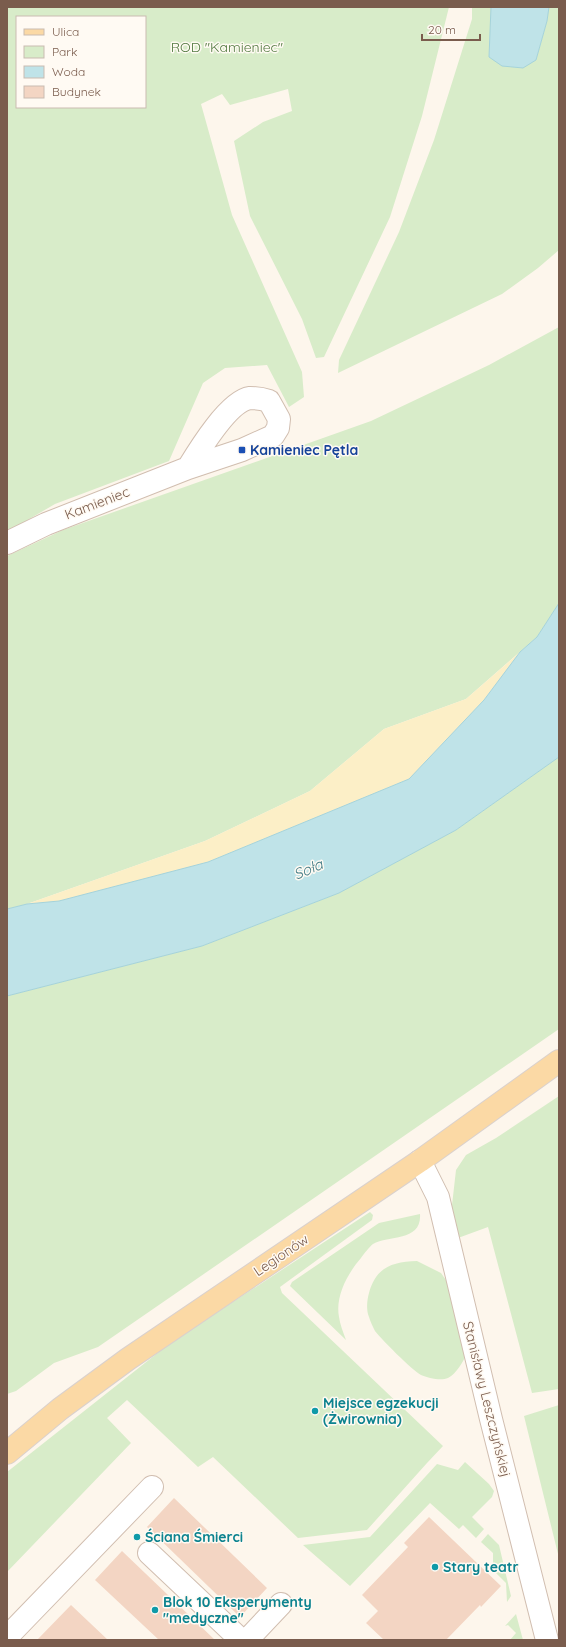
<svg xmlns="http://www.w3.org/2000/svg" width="566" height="1647" viewBox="0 0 566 1647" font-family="Quicksand,sans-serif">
	<rect width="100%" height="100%" fill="#fdf6ec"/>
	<!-- green -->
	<path fill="#d8ecc9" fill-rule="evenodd" d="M 7,7 L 449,7 L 422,116 L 390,217 L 324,357 L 316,358 L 302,319 L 250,216 L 234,141 L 263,122 L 292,111 L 288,89 L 230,105 L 222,94 L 201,104 L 232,215 L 302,372 L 304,397 L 289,407 L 267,365 L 225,368 L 203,383 L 169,461 L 55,504 L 7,532 ZM 17,17 L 145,17 L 145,107 L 17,107 Z
		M 472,7 L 491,7 L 489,57 L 536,60 L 547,21 L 549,7 L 559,7 L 559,250 L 538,268 L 502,294 L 338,373 L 339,360 L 399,232 L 434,140 L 472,19 Z
		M 559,327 L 559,603 L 537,637 L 466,699 L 384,729 L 310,791 L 205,841 L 27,904 L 7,909 L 7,556 L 63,530 L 371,421 L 489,365 Z
		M 559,757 L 559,1029 L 98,1347 L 54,1363 L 16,1391 L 7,1394 L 7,996 L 202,946 L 339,893 L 456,830 Z
		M 559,1096 L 559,1389 L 532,1393 L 488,1227 L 458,1238 L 451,1214 L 456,1170 L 466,1155 L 496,1138 Z
		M 370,1212 L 373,1215 L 372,1220 L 280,1287 L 282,1293 L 443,1446 L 427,1463 L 367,1530 L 298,1538 L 213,1457 L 198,1467 L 127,1400 L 107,1418 L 131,1443 L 7,1572 L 7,1472 L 169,1344 Z
		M 420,1214 C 422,1242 389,1235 373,1244 C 369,1247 364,1254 361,1258 C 348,1273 335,1296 339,1317 C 340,1324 343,1332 346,1340 L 290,1286 L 292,1282 L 379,1223 Z
		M 417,1261 L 441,1273 L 450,1286 L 467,1354 C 462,1363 457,1373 448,1378 C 441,1381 428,1378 421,1375 C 412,1370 381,1339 375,1331 C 373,1327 370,1321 369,1317 C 366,1310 367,1300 369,1293 C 376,1267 392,1262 417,1261 Z
		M 559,1405 L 559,1558 L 524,1416 Z
		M 465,1462 L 489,1484 L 494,1491 L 492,1497 L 472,1517 L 484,1529 L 476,1538 L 463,1525 L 459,1529 L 430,1503 L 350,1586 L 303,1545 L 370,1537 L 437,1464 L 458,1470 Z
		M 488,1534 L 499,1545 L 511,1596 L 507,1602 L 506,1583 L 493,1570 L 493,1553 L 481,1542 Z
		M 516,1614 L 523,1640 L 510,1640 L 516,1633 L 508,1625 L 505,1626 Z"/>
	<!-- sand -->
	<path fill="#fcefc7" d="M 520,652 L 484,700 L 409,779 L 208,862 L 59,901 L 27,904 L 205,841 L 310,791 L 384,729 L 466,699 Z"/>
	<!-- water -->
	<path fill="#bfe3e8" stroke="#a5d3da" d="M 491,7 L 549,7 L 547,21 L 536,60 L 523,68 L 502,66 L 489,57 Z
		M 559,603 L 559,757 L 456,830 L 339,893 L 202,946 L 7,996 L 7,909 L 27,904 L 59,901 L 208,862 L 409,779 L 484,700 L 520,652 L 537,637 Z"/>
	<!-- building -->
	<path fill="#f3d5c3" d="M 174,1498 L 267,1588 L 240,1617 L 147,1527 Z
		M 429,1517 L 501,1586 L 481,1607 L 480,1605 L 446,1640 L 384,1640 L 366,1623 L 378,1611 L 362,1595 L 408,1547 L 404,1543 Z
		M 122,1551 L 215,1640 L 159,1640 L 95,1580 Z
		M 71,1605 L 108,1640 L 37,1640 Z"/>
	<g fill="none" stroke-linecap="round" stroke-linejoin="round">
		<!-- minor casing -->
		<g stroke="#d1beb0" stroke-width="24">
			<path id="minor" d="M 7,543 L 46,524 L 188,468 L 242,450 L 273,436 L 278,428 L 279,419 L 269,401 C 263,399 256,398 250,398 C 229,401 199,450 188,468
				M 420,1161 L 438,1197 L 491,1419 L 547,1640
				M 149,1553 L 241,1640
				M 7,1637 L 152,1487
				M 247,1640 L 281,1604"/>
		</g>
		<!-- major casing -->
		<g stroke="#dad1cd" stroke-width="24">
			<path id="major" d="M 7,1453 L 60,1409 L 128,1359 L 420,1161 L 559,1061"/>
		</g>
		<!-- minor -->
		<use href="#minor" stroke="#fff" stroke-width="22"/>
		<!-- major -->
		<use href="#major" stroke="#fbd9a5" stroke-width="22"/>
	</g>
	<!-- markers -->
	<rect fill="#1a4fb4" stroke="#fffaf3" stroke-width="1.5" x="238" y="446" width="8" height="8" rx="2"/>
	<g fill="#0f9aa8" stroke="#fffaf3" stroke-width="1.5">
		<circle cx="315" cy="1411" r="4"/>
		<circle cx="137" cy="1537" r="4"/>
		<circle cx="435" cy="1567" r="4"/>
		<circle cx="155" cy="1610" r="4"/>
	</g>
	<g text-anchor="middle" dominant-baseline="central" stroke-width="3" stroke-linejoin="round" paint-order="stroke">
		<!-- park labels -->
		<g font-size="14" fill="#537a41" stroke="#fffaf3">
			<text x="227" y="47">ROD "Kamieniec"</text>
		</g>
		<!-- transit labels -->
		<g font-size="14" font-weight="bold" fill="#164399" stroke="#fffaf3" text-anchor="start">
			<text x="250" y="450">Kamieniec Pętla</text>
		</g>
		<!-- street labels -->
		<g font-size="14" fill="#7a5c4d" stroke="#fffaf3">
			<text transform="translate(97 503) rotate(-21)">Kamieniec</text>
			<text transform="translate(281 1255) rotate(-34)">Legionów</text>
			<text transform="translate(487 1399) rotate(76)">Stanisławy Leszczyńskiej</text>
		</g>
		<!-- culture labels -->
		<g font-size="14" font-weight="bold" fill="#0d838f" stroke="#fffaf3" text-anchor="start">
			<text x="323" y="1403">Miejsce egzekucji<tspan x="323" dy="16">(Żwirownia)</tspan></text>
			<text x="145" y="1537">Ściana Śmierci</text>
			<text x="443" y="1567">Stary teatr</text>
			<text x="163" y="1602">Blok 10 Eksperymenty<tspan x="163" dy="16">"medyczne"</tspan></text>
		</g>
		<!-- water labels -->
		<g font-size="15" font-style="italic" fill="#437c86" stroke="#fffaf3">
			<text transform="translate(308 869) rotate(-23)">Soła</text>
		</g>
	</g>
	<!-- border -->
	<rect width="566" height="1647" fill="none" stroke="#7a5c4d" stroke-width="16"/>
	<!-- legend -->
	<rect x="16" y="16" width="130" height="92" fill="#fffaf3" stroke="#cabbb1"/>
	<rect x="24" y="29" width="20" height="6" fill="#fbd9a5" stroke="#cabbb1"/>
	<text x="52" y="36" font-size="12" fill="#7a5c4d">Ulica</text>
	<rect x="24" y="46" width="20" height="12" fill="#d8ecc9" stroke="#cabbb1"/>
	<text x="52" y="56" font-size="12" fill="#7a5c4d">Park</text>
	<rect x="24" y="66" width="20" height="12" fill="#bfe3e8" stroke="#cabbb1"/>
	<text x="52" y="76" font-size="12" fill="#7a5c4d">Woda</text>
	<rect x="24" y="86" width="20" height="12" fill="#f3d5c3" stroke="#cabbb1"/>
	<text x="52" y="96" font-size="12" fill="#7a5c4d">Budynek</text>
	<!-- scale -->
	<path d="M422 34v6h58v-6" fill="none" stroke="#7a5c4d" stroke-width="2"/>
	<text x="428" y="34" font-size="12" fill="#7a5c4d" stroke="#fffaf3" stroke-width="3" paint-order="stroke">20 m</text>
</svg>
